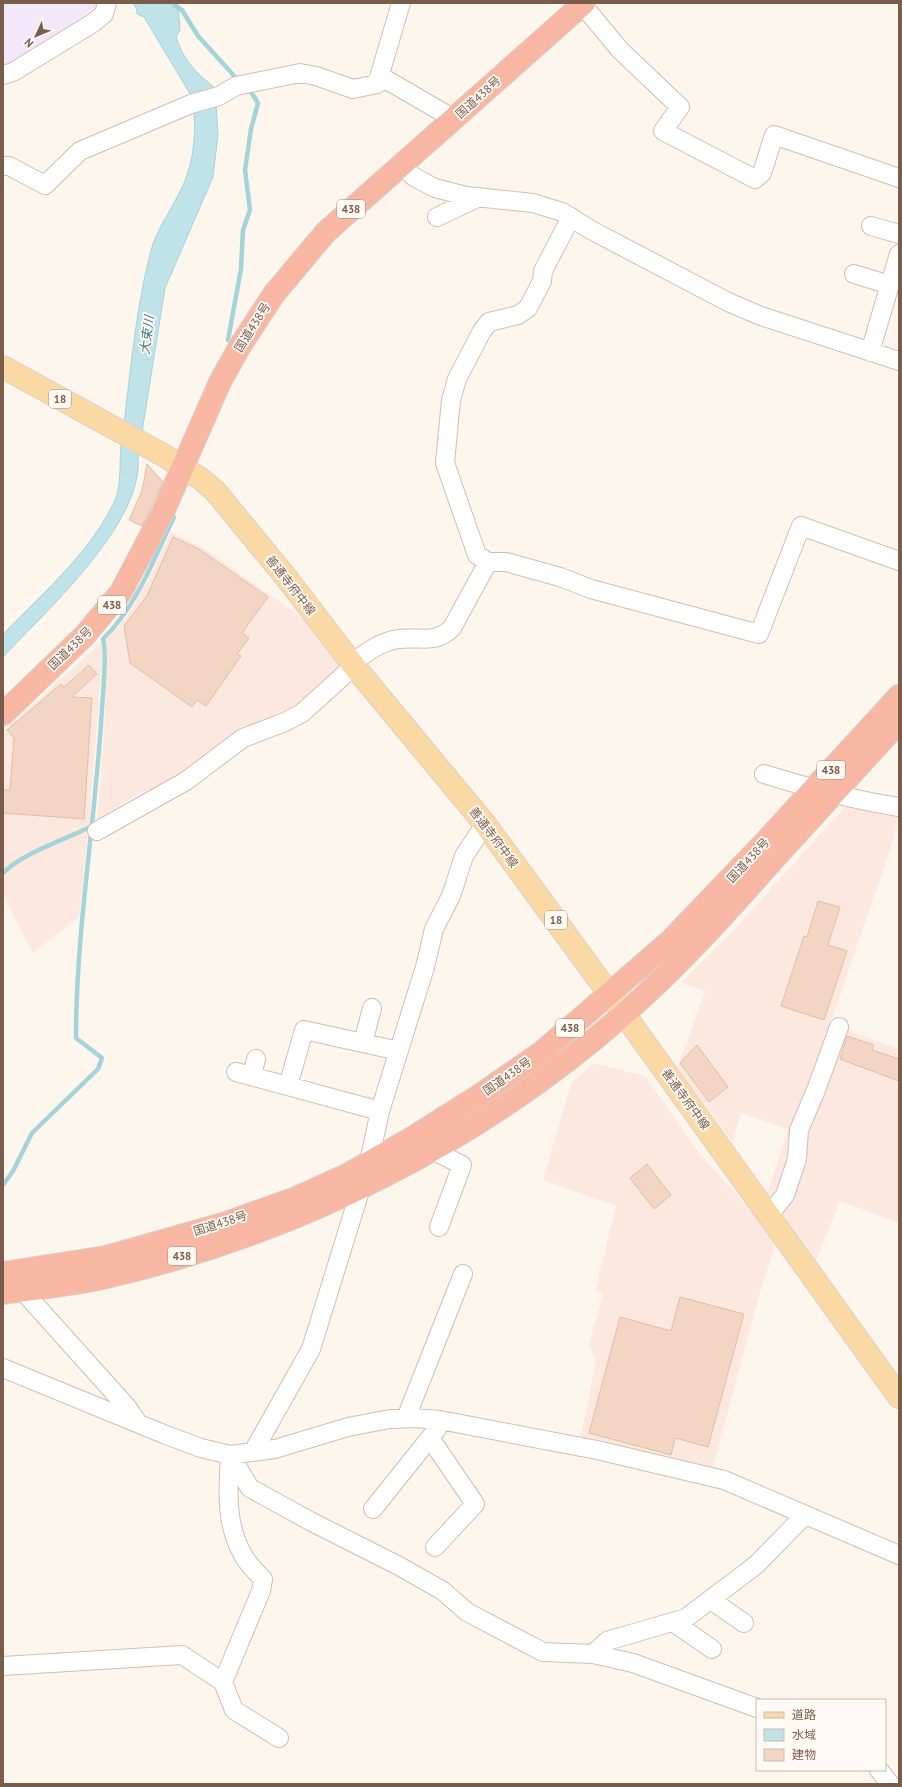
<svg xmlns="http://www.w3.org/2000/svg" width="902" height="1787" viewBox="0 0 902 1787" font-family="'PT Sans','Noto Sans JP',sans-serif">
	<rect width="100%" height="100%" fill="#fdf6ec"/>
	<!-- commercial -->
	<path fill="#fde8e0" d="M 171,532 L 205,549 L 304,619 L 343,664 L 302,702 L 230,736 L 182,773 L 162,785 L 137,794 L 97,820 L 104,737 L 107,639 L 128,615 L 147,582 Z
		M 102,642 L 101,675 L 89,824 L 84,829 L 84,833 L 88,832 L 79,917 L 33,953 L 3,896 L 3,731 Z
		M 849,802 L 898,814 L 893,842 L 830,1024 L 899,1049 L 899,1223 L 840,1201 L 816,1260 L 768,1192 L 788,1129 L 741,1113 L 732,1142 L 678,1068 L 705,991 L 681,983 L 742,921 Z
		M 594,1063 L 645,1076 L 700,1154 L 777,1240 L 761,1288 L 712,1471 L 580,1441 L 596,1361 L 589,1345 L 603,1293 L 595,1291 L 616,1206 L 543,1180 L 571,1083 Z"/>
	<!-- education -->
	<path fill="#f3e8fa" d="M 3,3 L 103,3 L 97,14 L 3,70 Z"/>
	<!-- water -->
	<path fill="#bfe3e8" stroke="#a5d3da" d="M 133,3 L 178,3 L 180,30 L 176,37 C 183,60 196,73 215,88 L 218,134 L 213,177 L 165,288 L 138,457 C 144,523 46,611 3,657 L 3,634 C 42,594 92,551 115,500 C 122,484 119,463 121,446 C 130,382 134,317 150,254 C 156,228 174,207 184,183 C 195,157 197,125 192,97 L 144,17 L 137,14 L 137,10 Z"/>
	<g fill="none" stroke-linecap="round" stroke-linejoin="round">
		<!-- stream -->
		<path stroke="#a5d3da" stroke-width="4.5" d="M 174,5 L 182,10 L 198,36 L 237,79
			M 228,340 L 241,269 L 243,230 L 250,210 L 245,170 L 251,129 L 258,103 L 251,92
			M 3,873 C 26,851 63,841 92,826
			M 3,1185 L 13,1171 L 32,1133 L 98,1069 L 102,1058 L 76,1038 C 76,928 96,818 102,708 C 103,695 107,648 103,639 C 137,606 154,558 174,517"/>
	</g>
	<!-- building -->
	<path fill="#f3d5c3" stroke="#e6bba3" d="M 147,464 L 163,482 L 142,526 L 129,520 L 142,491 Z
		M 173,537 L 199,549 L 268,597 L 242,633 L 249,638 L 237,654 L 241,656 L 206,706 L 197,700 L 192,707 L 130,663 L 124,626 L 147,596 Z
		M 89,665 L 97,674 L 72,697 L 92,698 L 84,819 L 3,813 L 3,790 L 10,790 L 14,738 L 7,730 L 61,684 L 64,687 Z
		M 818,901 L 840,907 L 828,945 L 847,951 L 824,1020 L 781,1006 L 804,936 L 807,937 Z
		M 847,1036 L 874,1045 L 872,1050 L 899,1059 L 899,1081 L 840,1059 Z
		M 697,1045 L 728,1087 L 709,1102 L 680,1063 Z
		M 647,1164 L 671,1195 L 654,1209 L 630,1178 Z
		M 680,1297 L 744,1314 L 708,1447 L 675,1438 L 671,1455 L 589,1433 L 620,1317 L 671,1331 Z"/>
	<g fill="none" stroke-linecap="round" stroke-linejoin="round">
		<!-- minor casing -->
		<g stroke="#d1beb0" stroke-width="20">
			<path id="minor" d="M 581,3 L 620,50 L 680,107 L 663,131 L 755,179 L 762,173 L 774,135 L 899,178
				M 3,75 L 13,72 L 93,23 L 104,14 L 107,3
				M 380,76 L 454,119
				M 401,165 L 414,177 L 435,188 L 466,196 L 533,203 L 562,212 L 591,230 L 728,302 L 761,316 L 899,361
				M 3,166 L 9,166 L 45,185 L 80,151 L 191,104 L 219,96 L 236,86 L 300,73 L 316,76 L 353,89 L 377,84 L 401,3
				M 437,217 L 479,197
				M 871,226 L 899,234
				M 854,274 L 890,285
				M 870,352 L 899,254
				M 488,562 L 477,555 L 445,463 L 451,400 L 457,379 L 482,331 L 489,322 L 518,315 L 528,308 L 542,281 L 543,271 L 571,217
				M 352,663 C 366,653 381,641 399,639 C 421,636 434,645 452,628 L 488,562 L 506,562 L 560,577 L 591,589 L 759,634 L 801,526 L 899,561
				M 764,774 C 809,788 853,800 899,807
				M 97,831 L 186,781 L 243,738 L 285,722 L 302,713 L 354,666
				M 363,1043 L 372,1008
				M 236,1072 L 380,1111
				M 252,1076 L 256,1059
				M 288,1086 L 304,1030 L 399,1051
				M 432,1150 L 462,1165 L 439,1227
				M 769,1215 L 785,1195 L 797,1159 L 799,1130 L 816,1090 L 839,1027
				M 22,1290 L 127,1407 L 138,1423
				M 3,1368 L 166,1435 L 201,1448 L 230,1455 L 275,1449 L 348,1427 L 390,1419 L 413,1418 L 440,1420 L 597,1450 L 724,1480 L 899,1555
				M 406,1418 L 463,1274
				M 430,1438 L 475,1504 L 435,1547
				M 253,1452 L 311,1349 L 369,1162 L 380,1111 L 425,967 L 434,929 L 451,896 L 464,856 L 485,824
				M 230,1455 L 250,1488 L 310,1521 L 399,1566 L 443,1591 L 467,1612 L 543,1652 L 593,1654 L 633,1663 L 757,1708
				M 230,1455 C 228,1490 225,1523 243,1555 C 248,1564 256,1572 263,1579 L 261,1591 L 223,1682 L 234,1710 L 279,1738
				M 373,1509 L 437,1429
				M 711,1600 L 744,1623
				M 673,1622 L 712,1649
				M 593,1654 L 607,1641 L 686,1618 L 756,1565 L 805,1515
				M 3,1666 L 182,1655 L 223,1682
				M 879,1770 L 890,1784"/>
		</g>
		<!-- major casing -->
		<g stroke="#dad1cd" stroke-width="24">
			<path id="major" d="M 3,367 L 165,456 L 201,479 L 215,491 L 285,576 L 354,666 L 485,824 L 624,1014 L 899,1397"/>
		</g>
		<!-- highway casing -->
		<g stroke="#dad1cd" stroke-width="24">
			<path id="highway" d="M 3,714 L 85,635 L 121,592 L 163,512 L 220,382 L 240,346 L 274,294 L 326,232 L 584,3
				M 3,1273 L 106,1257 L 226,1223 L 296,1198 L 347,1175 L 412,1138 L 477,1097 L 542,1052 L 670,941 L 764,843 L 899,696
				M 3,1293 C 39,1288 76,1285 111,1276 C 299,1232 480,1141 624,1014 C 678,967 726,913 773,860 C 815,814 857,768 899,722"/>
		</g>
		<!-- minor -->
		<use href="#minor" stroke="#fff" stroke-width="18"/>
		<!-- major -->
		<use href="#major" stroke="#fbd9a5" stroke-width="22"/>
		<!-- highway -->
		<use href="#highway" stroke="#f7b7a3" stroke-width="22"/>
	</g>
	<g text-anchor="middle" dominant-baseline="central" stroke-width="3.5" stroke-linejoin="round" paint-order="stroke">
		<!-- shield labels -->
		<g fill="#fffaf3" stroke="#a28b7f" stroke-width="1">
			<rect x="337" y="200" width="28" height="18" rx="3"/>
			<rect x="49" y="390" width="22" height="18" rx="3"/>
			<rect x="98" y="596" width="28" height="18" rx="3"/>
			<rect x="817" y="761" width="28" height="18" rx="3"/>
			<rect x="545" y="911" width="22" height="18" rx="3"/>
			<rect x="556" y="1019" width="28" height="18" rx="3"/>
			<rect x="168" y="1247" width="28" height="18" rx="3"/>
		</g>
		<g font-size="11" font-weight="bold" fill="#7a5c4d">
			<text x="351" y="209">438</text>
			<text x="60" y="399">18</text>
			<text x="112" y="605">438</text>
			<text x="831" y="770">438</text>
			<text x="556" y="920">18</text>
			<text x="570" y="1028">438</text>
			<text x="182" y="1256">438</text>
		</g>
		<!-- street labels -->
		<g font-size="12" fill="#7a5c4d" stroke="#fffaf3">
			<text transform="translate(478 97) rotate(-42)">国道438号</text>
			<text transform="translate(252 327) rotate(-58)">国道438号</text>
			<text transform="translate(291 585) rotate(52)">善通寺府中線</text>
			<text transform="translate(70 648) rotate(-44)">国道438号</text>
			<text transform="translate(494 837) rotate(53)">善通寺府中線</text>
			<text transform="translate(748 860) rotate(-47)">国道438号</text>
			<text transform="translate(507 1076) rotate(-35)">国道438号</text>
			<text transform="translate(686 1099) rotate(54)">善通寺府中線</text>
			<text transform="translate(220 1223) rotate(-18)">国道438号</text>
		</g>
		<!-- water labels -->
		<g font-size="13" font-style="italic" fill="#437c86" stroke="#fffaf3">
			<text transform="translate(147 335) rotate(-83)">大束川</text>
		</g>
	</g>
	<!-- border -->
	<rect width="902" height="1787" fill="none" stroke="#7a5c4d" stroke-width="8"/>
	<!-- legend -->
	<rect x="756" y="1699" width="130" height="72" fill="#fffaf3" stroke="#cabbb1"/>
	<rect x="764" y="1712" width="20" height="6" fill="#fbd9a5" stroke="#cabbb1"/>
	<text x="792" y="1719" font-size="12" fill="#7a5c4d">道路</text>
	<rect x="764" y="1729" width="20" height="12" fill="#bfe3e8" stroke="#cabbb1"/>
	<text x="792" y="1739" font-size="12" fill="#7a5c4d">水域</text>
	<rect x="764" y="1749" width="20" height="12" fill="#f3d5c3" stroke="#cabbb1"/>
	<text x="792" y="1759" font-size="12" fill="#7a5c4d">建物</text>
	<!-- north arrow -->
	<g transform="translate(36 36) rotate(226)" stroke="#fffaf3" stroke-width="3" paint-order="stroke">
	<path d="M0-3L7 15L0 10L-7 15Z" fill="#7a5c4d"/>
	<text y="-6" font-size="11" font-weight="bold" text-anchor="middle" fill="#7a5c4d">N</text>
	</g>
</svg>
